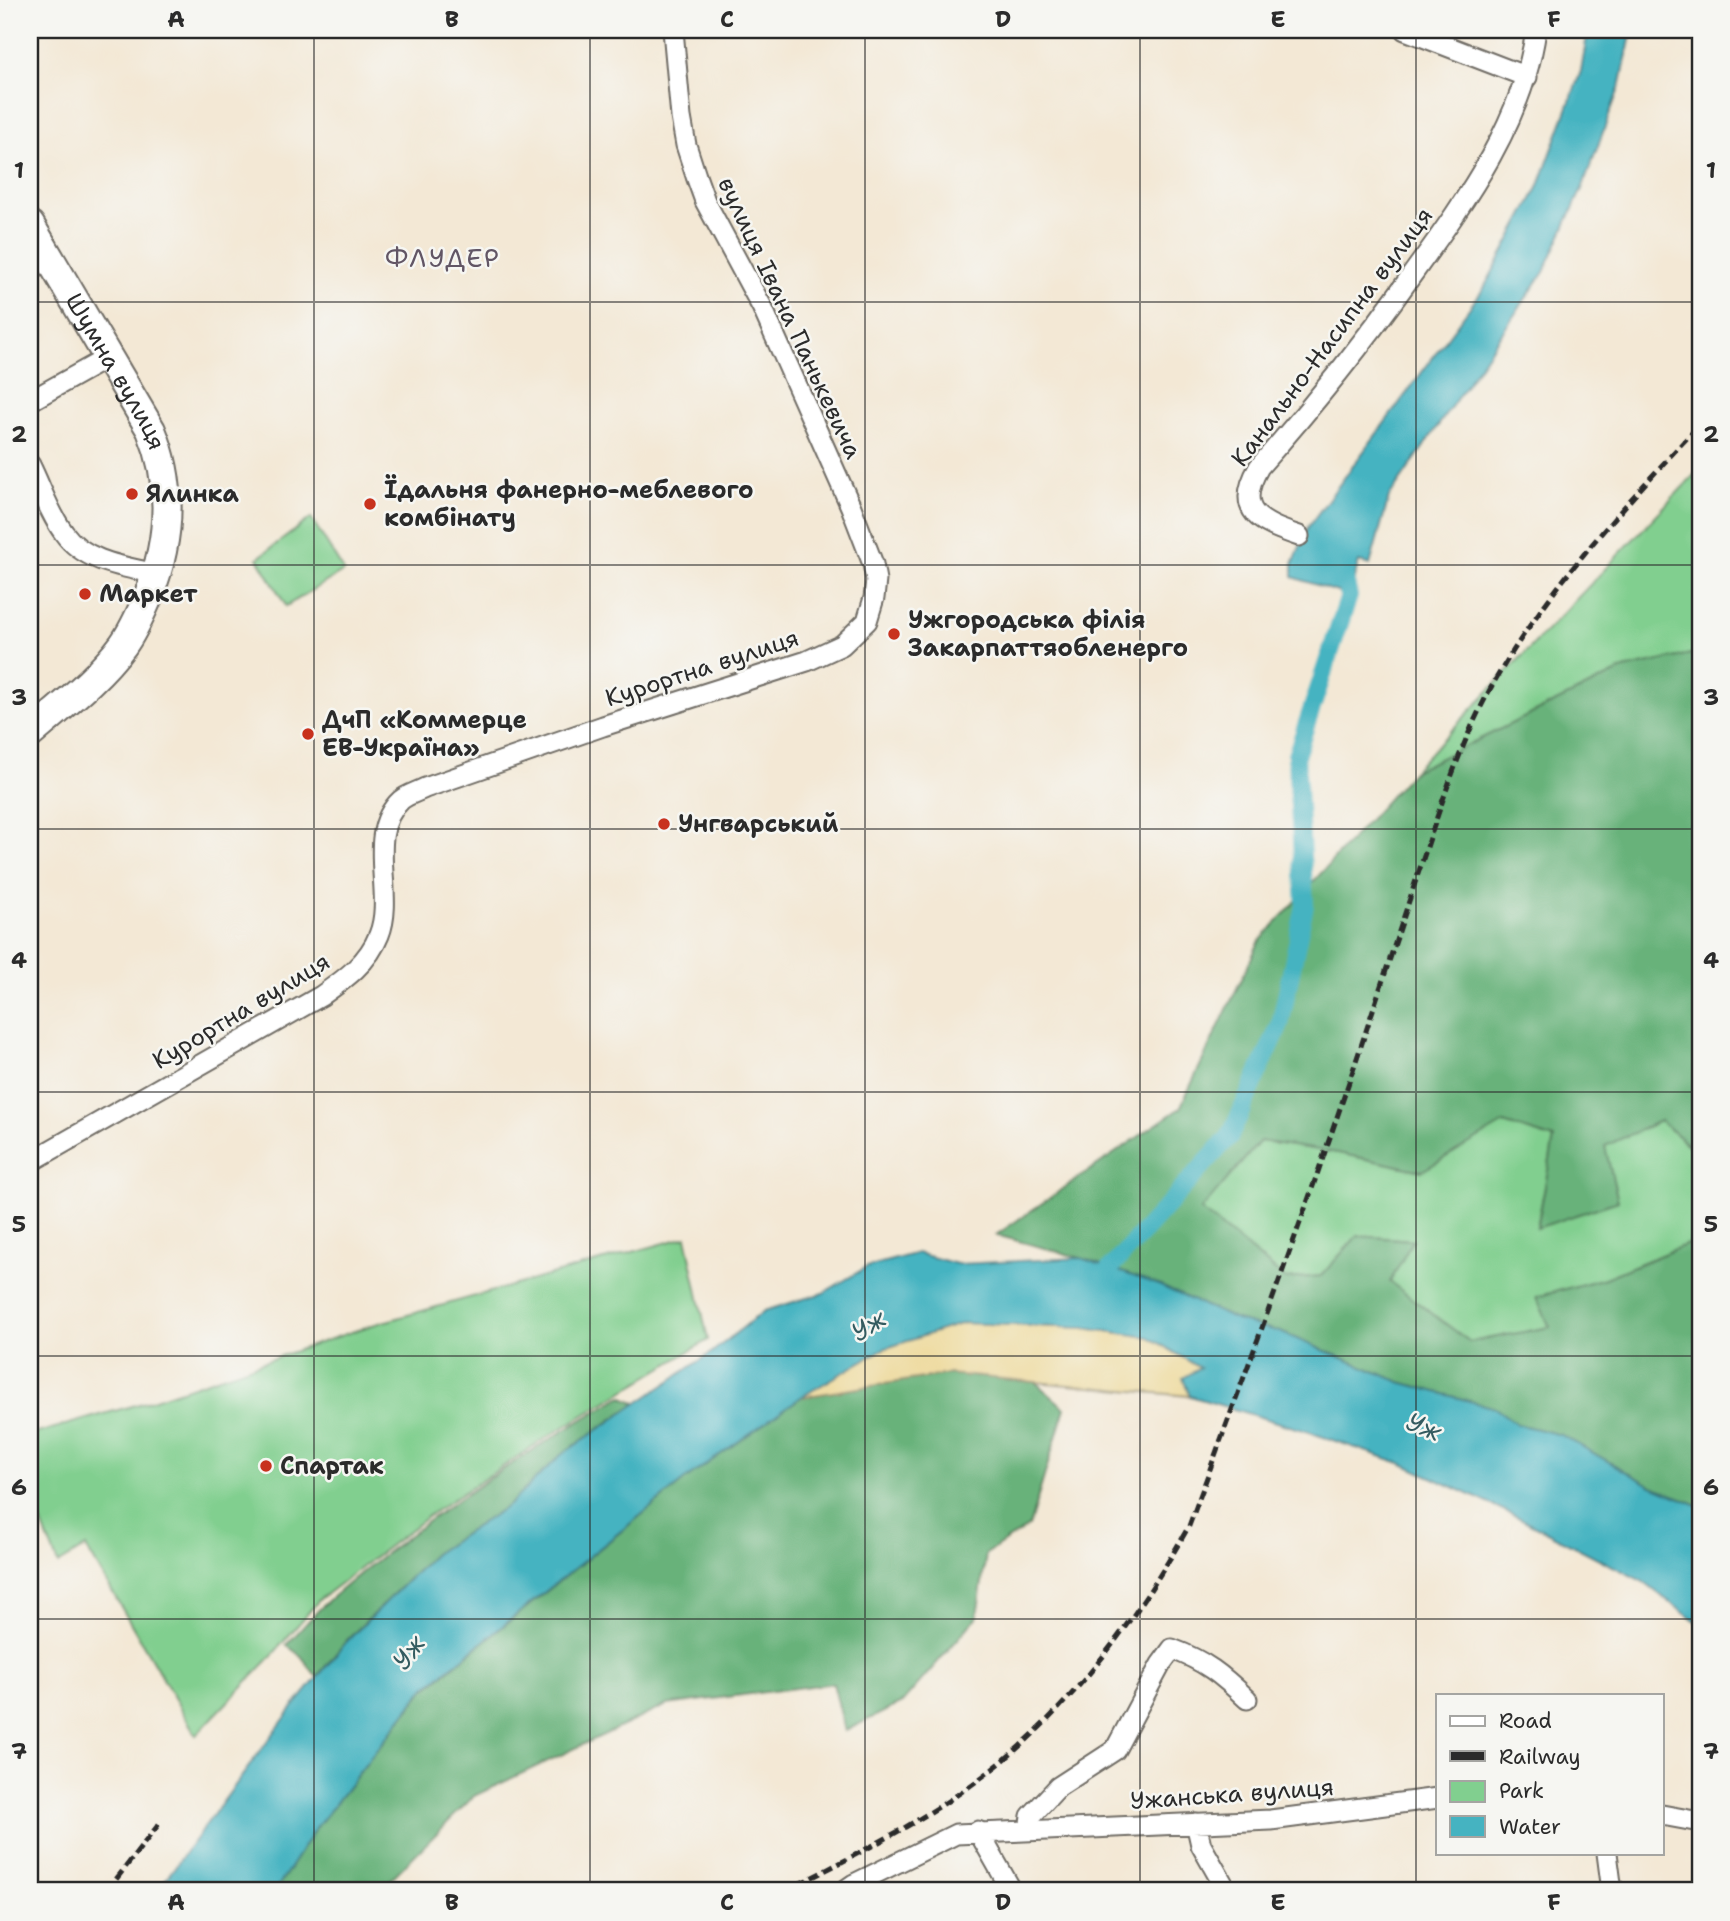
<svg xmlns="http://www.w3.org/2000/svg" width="1730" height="1921" viewBox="0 0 1730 1921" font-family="'Shantell Sans',sans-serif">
	<rect width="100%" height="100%" fill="#f6f6f2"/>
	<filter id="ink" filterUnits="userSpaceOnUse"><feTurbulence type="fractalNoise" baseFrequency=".0143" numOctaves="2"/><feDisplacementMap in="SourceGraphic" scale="14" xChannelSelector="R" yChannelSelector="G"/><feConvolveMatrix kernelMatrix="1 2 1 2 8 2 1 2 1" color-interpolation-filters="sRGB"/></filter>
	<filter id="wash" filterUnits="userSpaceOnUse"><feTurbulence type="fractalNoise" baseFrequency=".00686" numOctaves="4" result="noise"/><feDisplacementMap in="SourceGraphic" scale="28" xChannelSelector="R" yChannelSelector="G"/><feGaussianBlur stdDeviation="1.57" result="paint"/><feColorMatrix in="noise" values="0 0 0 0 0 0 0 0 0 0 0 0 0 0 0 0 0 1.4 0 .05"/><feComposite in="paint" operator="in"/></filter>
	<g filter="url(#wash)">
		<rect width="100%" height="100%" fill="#f3e8d5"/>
		<!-- green -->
		<path fill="#81cf8f" stroke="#567d5d" stroke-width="2" d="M 1700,469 L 1700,652 L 1624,669 L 1412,772 Z
			M 311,518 L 344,571 L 286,606 L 258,558 Z
			M 1660,1121 L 1700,1155 L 1700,1239 L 1605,1278 L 1537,1297 L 1550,1327 L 1470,1342 L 1389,1282 L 1412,1240 L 1358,1236 L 1321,1276 L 1286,1279 L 1200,1210 L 1260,1141 L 1338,1153 L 1422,1171 L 1503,1123 L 1554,1139 L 1537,1227 L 1618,1201 L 1604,1146 Z
			M 686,1237 L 708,1340 L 544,1439 L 431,1514 L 320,1599 L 268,1660 L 196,1735 L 86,1547 L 58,1564 L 30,1494 L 30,1435 L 146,1402 L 372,1325 Z"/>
		<!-- forest -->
		<path fill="#68b27a" stroke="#4a6e52" stroke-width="2" d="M 1700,652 L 1700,1155 L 1660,1121 L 1605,1146 L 1618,1201 L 1537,1228 L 1554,1139 L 1504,1123 L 1422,1171 L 1338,1153 L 1260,1141 L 1201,1210 L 1286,1279 L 1321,1276 L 1357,1236 L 1413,1240 L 1390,1282 L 1470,1342 L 1550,1327 L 1536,1297 L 1605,1278 L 1700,1239 L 1700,1506 L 1652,1486 L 1561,1435 L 1517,1424 L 1494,1408 L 1400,1382 L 1280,1332 L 1236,1320 L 1156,1284 L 1081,1258 L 996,1235 L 1180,1108 L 1259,942 L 1412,772 L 1624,669 Z
			M 948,1374 L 1035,1382 L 1065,1408 L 1029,1526 L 986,1554 L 977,1617 L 902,1703 L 845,1731 L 833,1683 L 667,1705 L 474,1796 L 379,1891 L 275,1891 L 313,1832 L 424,1690 L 686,1479 L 801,1397 Z
			M 622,1396 L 636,1403 L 561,1455 L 509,1505 L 434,1554 L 347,1640 L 317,1677 L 301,1656 L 286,1645 C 301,1630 315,1612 331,1598 C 420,1521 520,1455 622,1396 Z"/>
		<!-- sand -->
		<path fill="#eeda9e" stroke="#8c8264" stroke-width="2" d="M 963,1323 L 1084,1328 L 1149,1337 L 1200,1368 L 1184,1378 L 1190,1396 L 948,1374 L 801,1397 L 883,1349 Z"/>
		<!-- water -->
		<path fill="#45b3c1" stroke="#386f76" stroke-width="2" d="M 1588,30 L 1632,30 L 1621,83 L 1582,189 L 1544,272 L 1389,497 L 1370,565 L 1359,562 L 1349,596 L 1293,577 L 1293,564 L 1308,527 L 1484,288 L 1538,188 L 1581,71 Z
			M 917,1253 L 957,1264 L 1081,1258 L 1156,1284 L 1236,1320 L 1280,1332 L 1400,1382 L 1495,1408 L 1517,1424 L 1561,1435 L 1652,1486 L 1700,1506 L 1700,1625 L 1642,1581 L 1514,1515 L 1403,1464 L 1303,1430 L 1190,1396 L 1183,1378 L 1200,1368 L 1149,1337 L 1084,1328 L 963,1323 L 883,1349 L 801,1397 L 686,1479 L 424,1689 L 313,1832 L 275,1891 L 157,1891 L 290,1711 L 347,1641 L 434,1554 L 509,1505 L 561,1455 L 711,1353 L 764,1311 L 823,1293 L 867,1267 Z"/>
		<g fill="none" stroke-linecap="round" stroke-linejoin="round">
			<!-- canal -->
			<path stroke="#45b3c1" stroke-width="18" d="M 1096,1284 L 1230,1136 L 1280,1025 L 1305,905 L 1296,756 L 1349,596 L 1344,575"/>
		</g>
	</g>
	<g filter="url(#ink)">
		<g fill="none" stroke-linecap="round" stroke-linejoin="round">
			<!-- street casing -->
			<g stroke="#716d66" stroke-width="23">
				<path id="street" d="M 1405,30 L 1527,77
					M 30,401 L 107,358
					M 30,465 C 41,487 49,513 64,533 C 84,562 125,567 157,574
					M 1299,536 C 1261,523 1233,512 1259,467 C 1312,407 1362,345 1409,279 C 1463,204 1523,124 1536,30
					M 30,1162 L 321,996 C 345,979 368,963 379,935 C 396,894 364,834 401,800 C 407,795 417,792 425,788 L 603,726 L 807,661 L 842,645 L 867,621 L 874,598 L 876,580 L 873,564 L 851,507 L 762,307 L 705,201 L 696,176 L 686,145 L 681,117 L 673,30
					M 1662,1815 L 1700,1822
					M 1196,1823 L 1201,1845 L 1227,1891
					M 1029,1830 L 1031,1816 L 1058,1787 L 1115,1750 L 1161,1664 L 1172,1649 C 1205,1661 1222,1675 1247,1699
					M 978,1831 L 1012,1891
					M 1607,1853 L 1612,1891
					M 844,1891 L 854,1884 L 956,1834 L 1271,1820 L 1438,1798"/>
			</g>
			<!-- secondary casing -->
			<g stroke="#716d66" stroke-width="32">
				<g id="secondary">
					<path id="s1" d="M 30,225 L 151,430 C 174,485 170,542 148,597 C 141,613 134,630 123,645 C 98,679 62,706 30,734"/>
				</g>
			</g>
			<!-- street -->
			<use href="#street" stroke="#fff" stroke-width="19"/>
			<!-- secondary -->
			<use href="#secondary" stroke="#fff" stroke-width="28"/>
			<!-- rail -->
			<path stroke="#2b2b2b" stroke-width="5" stroke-dasharray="10 5" stroke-linecap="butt" d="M 107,1891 L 159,1824
				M 785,1891 C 864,1851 954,1806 1020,1746 C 1090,1683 1143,1607 1189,1526 C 1248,1366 1308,1206 1362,1043 C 1382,983 1402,922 1422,862 C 1442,802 1462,739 1493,684 C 1549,586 1624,506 1700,424"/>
		</g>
	</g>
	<!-- grid -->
	<path fill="none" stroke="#2b2b2b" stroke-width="2" stroke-opacity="0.55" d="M 314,30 L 314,1891M 590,30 L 590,1891M 865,30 L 865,1891M 1140,30 L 1140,1891M 1416,30 L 1416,1891M 30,302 L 1700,302M 30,565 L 1700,565M 30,829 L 1700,829M 30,1092 L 1700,1092M 30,1356 L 1700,1356M 30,1619 L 1700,1619"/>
	<!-- markers -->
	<g fill="#c8321e" stroke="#f6f6f2" stroke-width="2.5">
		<circle cx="132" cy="494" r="7"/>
		<circle cx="370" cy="504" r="7"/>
		<circle cx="85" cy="594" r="7"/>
		<circle cx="894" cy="634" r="7"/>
		<circle cx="308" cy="734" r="7"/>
		<circle cx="664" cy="824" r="7"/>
		<circle cx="266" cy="1466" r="7"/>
	</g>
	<g text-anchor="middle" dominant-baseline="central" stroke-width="5" stroke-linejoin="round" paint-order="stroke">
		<!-- street labels -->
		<g font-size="24" fill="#2b2b2b" stroke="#f6f6f2">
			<text transform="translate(790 318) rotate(65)">вулиця Івана Панькевича</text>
			<text transform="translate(1332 337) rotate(-53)">Канально-Насипна вулиця</text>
			<text stroke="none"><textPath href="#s1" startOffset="170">Шумна вулиця</textPath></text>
			<text transform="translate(702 668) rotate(-18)">Курортна вулиця</text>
			<text transform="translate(241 1011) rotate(-31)">Курортна вулиця</text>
			<text transform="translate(1232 1794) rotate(-4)">Ужанська вулиця</text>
		</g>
		<!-- poi labels -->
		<g font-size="24" font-weight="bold" fill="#2b2b2b" stroke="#f6f6f2" text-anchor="start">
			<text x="384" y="490">Їдальня фанерно-меблевого<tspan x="384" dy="28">комбінату</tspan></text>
			<text x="146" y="494">Ялинка</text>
			<text x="99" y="594">Маркет</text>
			<text x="908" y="620">Ужгородська філія<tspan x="908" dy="28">Закарпаттяобленерго</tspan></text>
			<text x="322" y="720">ДчП «Коммерце<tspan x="322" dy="28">ЕВ-Україна»</tspan></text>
			<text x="678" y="824">Унгварський</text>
			<text x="280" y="1466">Спартак</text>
		</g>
		<!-- neighbourhood labels -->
		<g font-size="26" letter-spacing="2" fill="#625665" stroke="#f6f6f2">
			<text x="443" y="257">ФЛУДЕР</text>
		</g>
		<!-- water labels -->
		<g font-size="26" font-style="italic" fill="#345b60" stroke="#f6f6f2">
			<text transform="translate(868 1325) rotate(-33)">Уж</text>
			<text transform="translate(1424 1426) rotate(22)">Уж</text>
			<text transform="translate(408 1652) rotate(-54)">Уж</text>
		</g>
	</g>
	<!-- margin -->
	<rect width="1730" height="1921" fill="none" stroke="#f6f6f2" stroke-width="77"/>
	<!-- legend -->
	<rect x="1436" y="1694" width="228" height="161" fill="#f6f6f2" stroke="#a5a5a2" stroke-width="2"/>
	<rect x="1450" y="1716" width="35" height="10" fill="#ffffff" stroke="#a5a5a2" stroke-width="2"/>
	<text x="1499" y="1728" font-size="21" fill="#2b2b2b">Road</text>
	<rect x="1450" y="1751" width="35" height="10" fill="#2b2b2b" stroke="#a5a5a2" stroke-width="2"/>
	<text x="1499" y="1764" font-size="21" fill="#2b2b2b">Railway</text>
	<rect x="1450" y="1781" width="35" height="21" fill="#81cf8f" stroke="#a5a5a2" stroke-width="2"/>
	<text x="1499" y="1798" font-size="21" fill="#2b2b2b">Park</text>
	<rect x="1450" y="1816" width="35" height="21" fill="#45b3c1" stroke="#a5a5a2" stroke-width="2"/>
	<text x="1499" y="1834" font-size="21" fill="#2b2b2b">Water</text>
	<rect x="38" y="38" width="1654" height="1844" fill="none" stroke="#2b2b2b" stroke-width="2.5"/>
	<g font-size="23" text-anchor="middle" font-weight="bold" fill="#2b2b2b">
		<text x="176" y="27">A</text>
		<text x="452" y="27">B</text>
		<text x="727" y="27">C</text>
		<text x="1003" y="27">D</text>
		<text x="1278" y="27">E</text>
		<text x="1554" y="27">F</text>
		<text x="19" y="178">1</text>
		<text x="1711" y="178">1</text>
		<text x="19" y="442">2</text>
		<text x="1711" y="442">2</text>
		<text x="19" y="705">3</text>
		<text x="1711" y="705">3</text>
		<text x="19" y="968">4</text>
		<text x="1711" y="968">4</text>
		<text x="19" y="1232">5</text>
		<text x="1711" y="1232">5</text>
		<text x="19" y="1495">6</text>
		<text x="1711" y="1495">6</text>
		<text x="19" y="1759">7</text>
		<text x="1711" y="1759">7</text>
		<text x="176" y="1910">A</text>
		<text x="452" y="1910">B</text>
		<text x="727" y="1910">C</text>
		<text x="1003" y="1910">D</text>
		<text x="1278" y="1910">E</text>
		<text x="1554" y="1910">F</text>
	</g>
</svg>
